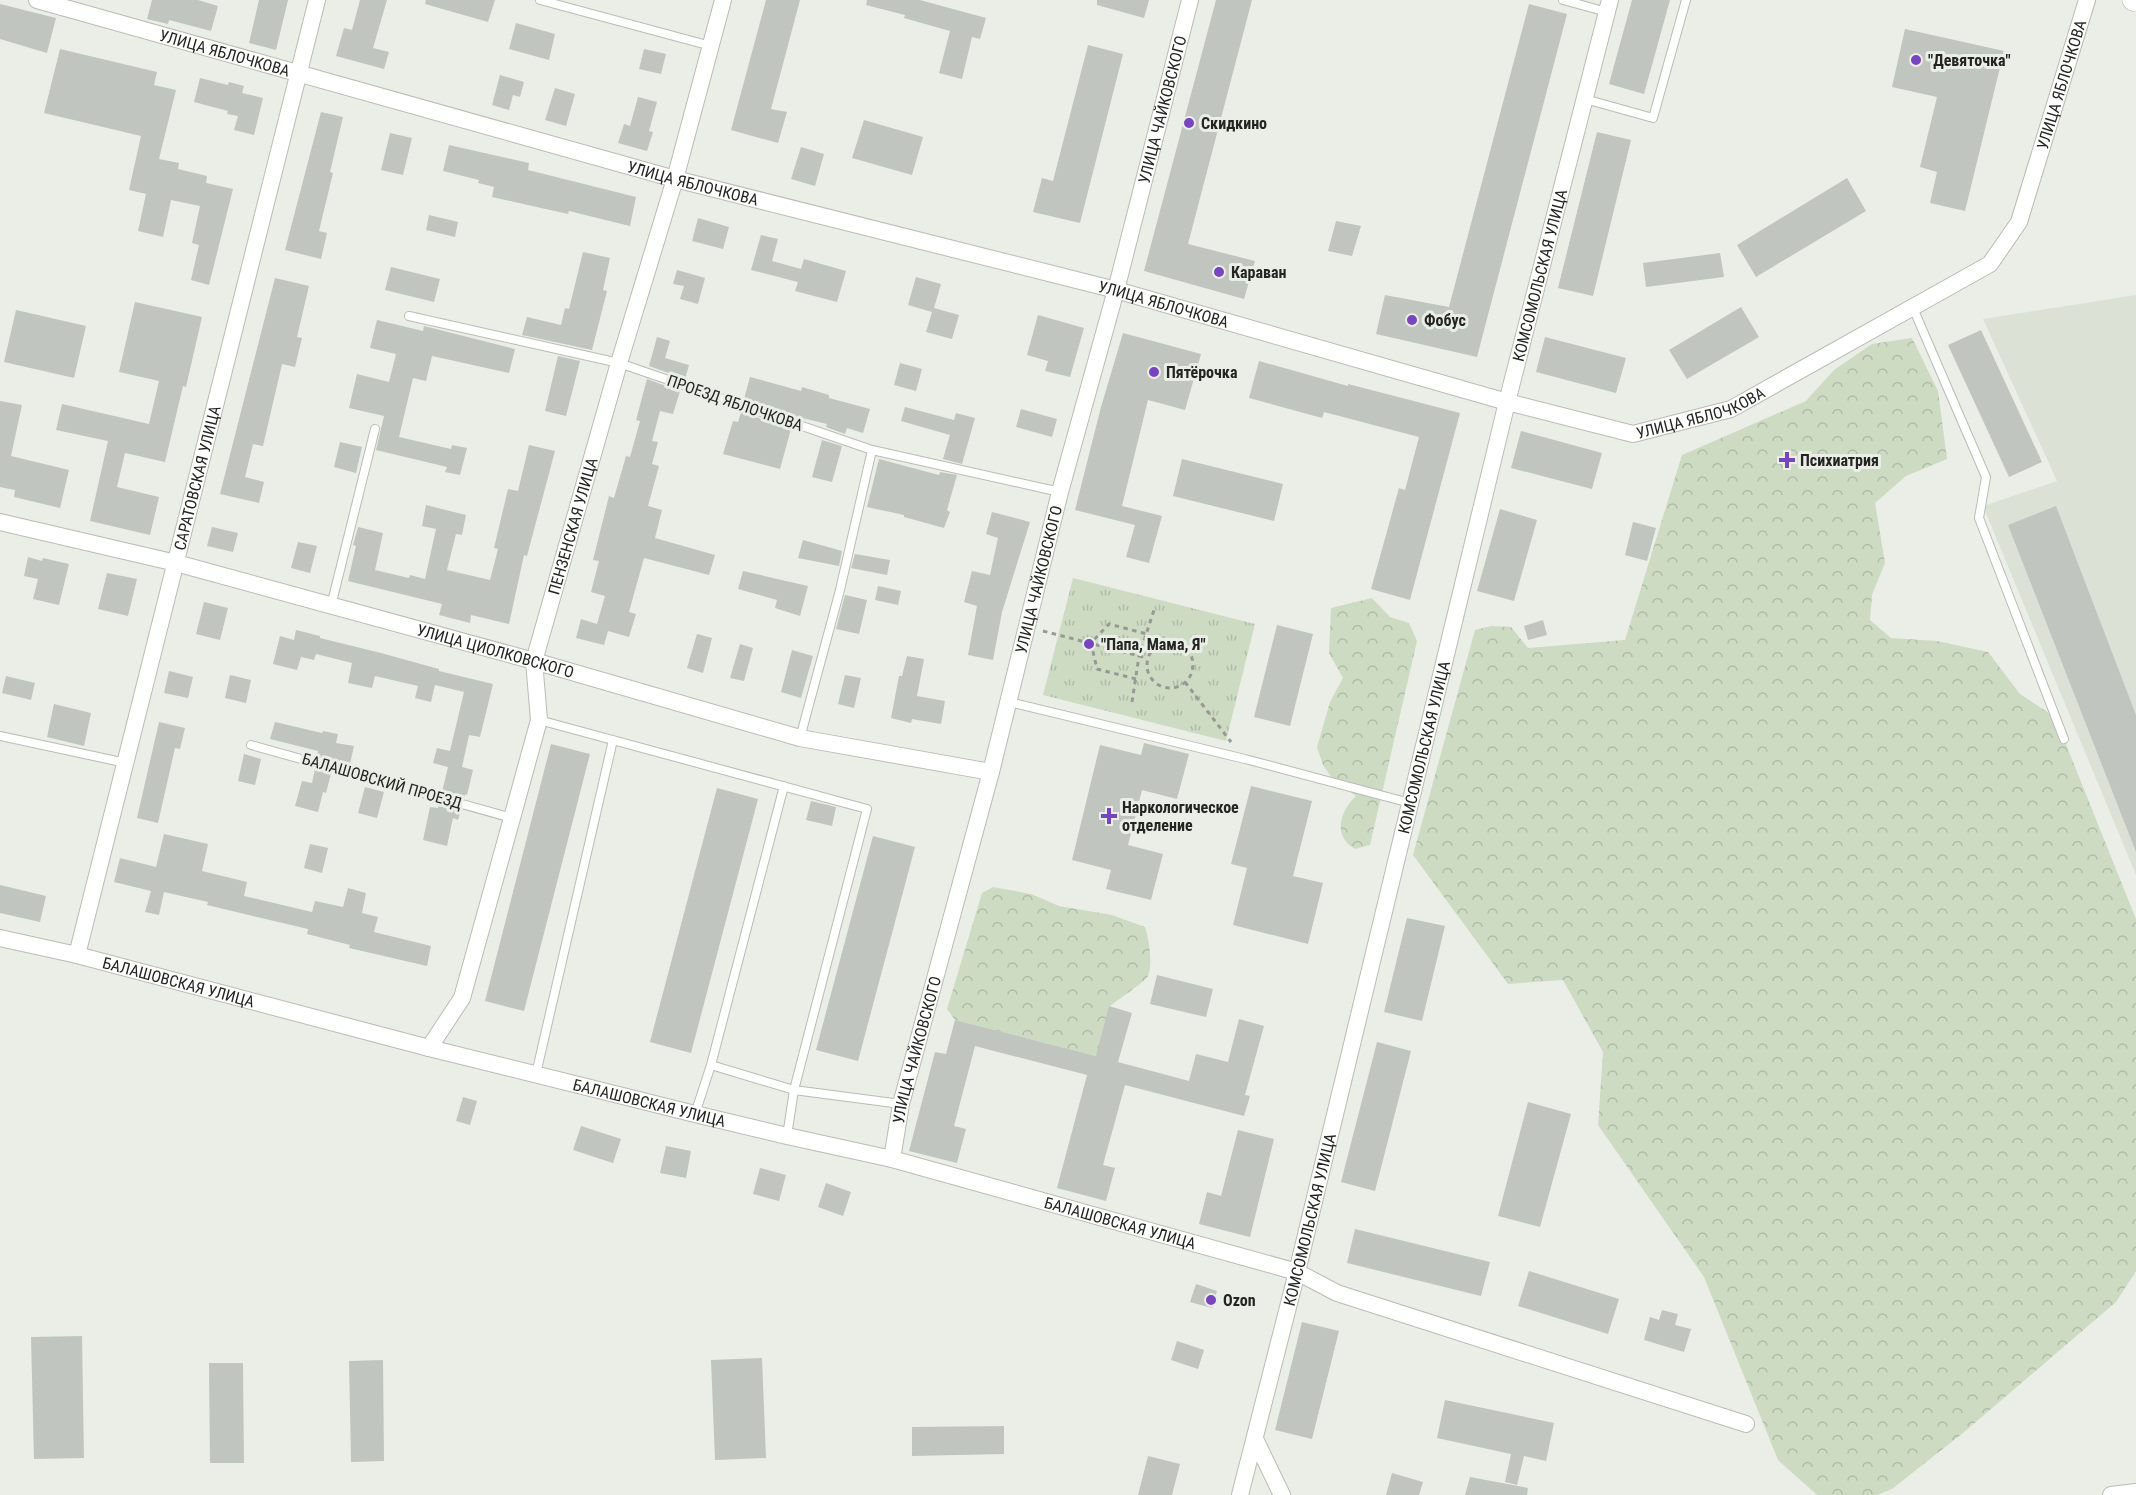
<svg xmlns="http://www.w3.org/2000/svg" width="2136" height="1495" viewBox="0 0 2136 1495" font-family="'Roboto Condensed',sans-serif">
	<defs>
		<pattern id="forest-crowns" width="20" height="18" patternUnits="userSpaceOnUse" patternTransform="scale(1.5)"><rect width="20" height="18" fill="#cddbc3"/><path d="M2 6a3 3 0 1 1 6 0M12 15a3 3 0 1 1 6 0" fill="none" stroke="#b0bca7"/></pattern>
		<pattern id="park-tufts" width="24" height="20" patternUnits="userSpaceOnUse" patternTransform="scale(1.5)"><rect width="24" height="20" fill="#cddbc3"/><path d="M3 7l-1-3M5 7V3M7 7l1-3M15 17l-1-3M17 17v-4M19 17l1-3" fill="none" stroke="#b0bca7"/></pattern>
	</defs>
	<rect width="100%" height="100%" fill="#eaeee7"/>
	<!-- built -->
	<path fill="#dbe2d5" d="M 2136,295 L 2136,875 L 1983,506 L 2057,481 L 1983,319 Z"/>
	<!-- forest -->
	<path fill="url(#forest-crowns)" d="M 1912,338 L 1938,391 L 1947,459 L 1906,476 L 1875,503 L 1885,563 L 1872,595 L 1870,620 L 1891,638 L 1937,641 L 1988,652 L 2020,694 L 2055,717 L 2136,919 L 2136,1271 L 2116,1302 L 1963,1433 L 1892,1489 L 1877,1495 L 1817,1495 L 1778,1460 L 1704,1277 L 1598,1125 L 1603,1052 L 1563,980 L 1508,984 L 1413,855 L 1475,630 L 1491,626 L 1511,627 L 1528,648 L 1625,640 L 1682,455 L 1806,401 L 1834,370 L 1872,344 Z
		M 1372,598 L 1390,617 L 1409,623 L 1417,641 L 1370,845 L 1355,849 C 1332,836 1340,811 1356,796 L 1334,781 L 1323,765 L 1317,747 L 1330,702 L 1343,678 L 1329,653 L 1331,608 Z
		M 993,887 L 1031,894 L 1059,906 L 1112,915 L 1145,927 C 1149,939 1153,964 1148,976 C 1145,982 1117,1000 1109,1007 L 1108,1059 L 955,1020 L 947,1009 L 982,893 Z"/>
	<!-- park -->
	<path fill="url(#park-tufts)" d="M 1073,578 L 1255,624 L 1226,741 L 1043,695 Z"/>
	<!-- building -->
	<path fill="#c1c5bf" d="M 152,0 L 198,0 L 218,6 L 211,31 L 169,20 L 168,24 L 147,19 Z
		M 259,0 L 288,0 L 276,50 L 249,43 Z
		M 360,0 L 387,0 L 373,48 L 389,52 L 384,69 L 336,56 L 344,28 L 352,30 Z
		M 426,0 L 495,0 L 488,22 L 425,4 Z
		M 766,0 L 800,0 L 771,109 L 787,112 L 778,143 L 731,130 Z
		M 867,0 L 920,0 L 986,18 L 980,39 L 972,37 L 962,79 L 939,73 L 950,31 L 904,18 L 905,15 L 866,5 Z
		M 1097,0 L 1149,0 L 1144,18 L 1097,5 Z
		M 1216,0 L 1252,0 L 1188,244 L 1255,261 L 1244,299 L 1144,271 Z
		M 1632,0 L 1670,0 L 1644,94 L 1609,84 Z
		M 0,4 L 56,18 L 47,53 L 0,39 Z
		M 1529,4 L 1567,14 L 1477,357 L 1376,334 L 1385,295 L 1449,307 Z
		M 516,23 L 555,34 L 549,60 L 509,49 Z
		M 1905,29 L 2004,51 L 1965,211 L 1930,203 L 1937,172 L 1920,167 L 1937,97 L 1892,87 Z
		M 1088,45 L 1123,54 L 1080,223 L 1033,212 L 1042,178 L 1053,181 Z
		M 60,49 L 157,72 L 154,85 L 176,90 L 159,159 L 179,163 L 178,169 L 207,176 L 206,183 L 233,189 L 209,285 L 191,280 L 199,245 L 192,243 L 200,206 L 171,200 L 163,237 L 138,231 L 146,194 L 129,190 L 141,136 L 44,113 Z
		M 644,49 L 666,54 L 661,74 L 639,69 Z
		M 500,75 L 524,82 L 520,97 L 513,95 L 509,110 L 492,105 Z
		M 200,78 L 228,85 L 229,82 L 244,86 L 242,93 L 263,98 L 254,135 L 234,130 L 238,116 L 227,114 L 228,111 L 194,102 Z
		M 555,88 L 575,94 L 566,126 L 545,120 Z
		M 638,97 L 657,102 L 649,131 L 653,132 L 647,151 L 618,143 L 624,124 L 630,126 Z
		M 321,112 L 343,117 L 330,172 L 333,173 L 319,231 L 327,233 L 321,259 L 285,250 Z
		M 864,120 L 923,137 L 912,175 L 852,158 Z
		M 1597,132 L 1631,140 L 1593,296 L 1558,288 Z
		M 390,133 L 412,138 L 403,175 L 381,170 Z
		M 449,145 L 529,163 L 528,170 L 636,197 L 630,226 L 569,211 L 568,214 L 492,197 L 494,187 L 478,183 L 479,180 L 443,171 Z
		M 801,147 L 824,154 L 815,186 L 791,179 Z
		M 1847,178 L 1866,211 L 1756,277 L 1737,245 Z
		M 429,215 L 458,222 L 455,237 L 426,230 Z
		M 698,218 L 729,227 L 723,249 L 692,241 Z
		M 1336,221 L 1361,226 L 1352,256 L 1328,251 Z
		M 761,235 L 778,239 L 772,261 L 801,269 L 804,259 L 846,271 L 837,302 L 795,291 L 798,282 L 751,270 Z
		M 583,252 L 610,258 L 603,290 L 607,291 L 592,350 L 522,335 L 527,317 L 561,325 L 565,308 L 569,309 Z
		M 1720,253 L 1724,277 L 1646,287 L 1643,263 Z
		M 391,267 L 440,279 L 434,302 L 385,290 Z
		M 677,270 L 705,278 L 698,304 L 680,299 L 684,286 L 673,284 Z
		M 916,277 L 941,284 L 934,308 L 959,315 L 952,339 L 926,332 L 932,312 L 908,305 Z
		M 275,278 L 309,286 L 297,337 L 302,338 L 295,367 L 282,364 L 263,446 L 253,444 L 245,477 L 264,482 L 259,503 L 220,494 Z
		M 135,302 L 202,317 L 186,387 L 183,386 L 165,462 L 125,453 L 117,487 L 159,497 L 150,535 L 90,521 L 108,441 L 56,430 L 62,404 L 149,424 L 159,381 L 119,372 Z
		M 1741,307 L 1759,337 L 1687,379 L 1669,350 Z
		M 16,310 L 86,326 L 74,378 L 4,362 Z
		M 1038,315 L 1084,328 L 1070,377 L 1045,371 L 1048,361 L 1027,355 Z
		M 377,320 L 423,331 L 424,326 L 515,349 L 509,373 L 432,356 L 426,381 L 413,378 L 399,437 L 451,449 L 452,445 L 467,448 L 460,475 L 445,472 L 447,467 L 376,450 L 384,416 L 349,408 L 357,374 L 389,382 L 396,354 L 370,348 Z
		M 1981,330 L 2042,462 L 2009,477 L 1948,345 Z
		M 1123,333 L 1201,354 L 1185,410 L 1148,400 L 1122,506 L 1162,516 L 1149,563 L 1126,557 L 1135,525 L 1075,510 L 1101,407 Z
		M 657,337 L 670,341 L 665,358 L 689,365 L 685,379 L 649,366 Z
		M 1545,337 L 1626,358 L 1616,393 L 1536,372 Z
		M 558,356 L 580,361 L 566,416 L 545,411 Z
		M 1259,361 L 1348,386 L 1348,384 L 1460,413 L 1410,600 L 1371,589 L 1399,488 L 1405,490 L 1419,437 L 1324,412 L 1322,418 L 1249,398 Z
		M 900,363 L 922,369 L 916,391 L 894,385 Z
		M 750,377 L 801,391 L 802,387 L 829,395 L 829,398 L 870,409 L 863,433 L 847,428 L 845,434 L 826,427 L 827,424 L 794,416 L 744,399 Z
		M 647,379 L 680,391 L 673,414 L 660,411 L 652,441 L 658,442 L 652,464 L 659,466 L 648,506 L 662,510 L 655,538 L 715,555 L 709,575 L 644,558 L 629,612 L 636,614 L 629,637 L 608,631 L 604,645 L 576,638 L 581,619 L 597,624 L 605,596 L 591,592 L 599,561 L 593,560 L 609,496 L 614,498 L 626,456 L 630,457 L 640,421 L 636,420 Z
		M 0,401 L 22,405 L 11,456 L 69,470 L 60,508 L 14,497 L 15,490 L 0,487 Z
		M 905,407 L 954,420 L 956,413 L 975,418 L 962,464 L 943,459 L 950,435 L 901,421 Z
		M 1021,409 L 1057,419 L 1052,437 L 1016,427 Z
		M 741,412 L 791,429 L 780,469 L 723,454 L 733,421 L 738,422 Z
		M 1521,431 L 1602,453 L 1592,489 L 1511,468 Z
		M 822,440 L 842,446 L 832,482 L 812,477 Z
		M 340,442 L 362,447 L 356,473 L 334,467 Z
		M 529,445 L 555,451 L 527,556 L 524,555 L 509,624 L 471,615 L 470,623 L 439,615 L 442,604 L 348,581 L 356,546 L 353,545 L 358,527 L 383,533 L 375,570 L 409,578 L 410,575 L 425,579 L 436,529 L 422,526 L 426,505 L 466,515 L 462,535 L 456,534 L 447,570 L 490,580 L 498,549 L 494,548 L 508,489 L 518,491 Z
		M 879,459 L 939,475 L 940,472 L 957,475 L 947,510 L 950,512 L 944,528 L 904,517 L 904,515 L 867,507 Z
		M 1182,459 L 1283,484 L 1274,521 L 1173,496 Z
		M 2056,506 L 2136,715 L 2136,852 L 2008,525 Z
		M 1500,509 L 1537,520 L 1514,601 L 1477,591 Z
		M 992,512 L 1030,522 L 1002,612 L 993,660 L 968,655 L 977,606 L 964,602 L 972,571 L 990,575 L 998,538 L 986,534 Z
		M 1633,522 L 1656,528 L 1647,561 L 1625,555 Z
		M 212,527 L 238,533 L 233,552 L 207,546 Z
		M 803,540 L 842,551 L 839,566 L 798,558 Z
		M 298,542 L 317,546 L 310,573 L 291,568 Z
		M 855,554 L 890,560 L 887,575 L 851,568 Z
		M 28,557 L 42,561 L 43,558 L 69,564 L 59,605 L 33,599 L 38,579 L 24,576 Z
		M 743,571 L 808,586 L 800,616 L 775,608 L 777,600 L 738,589 Z
		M 107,573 L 137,579 L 128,616 L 98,609 Z
		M 878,586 L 901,591 L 898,605 L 875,600 Z
		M 845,595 L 867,600 L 859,634 L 836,629 Z
		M 204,602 L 228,608 L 220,640 L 196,634 Z
		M 1543,620 L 1547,635 L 1528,640 L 1524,626 Z
		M 1277,625 L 1313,634 L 1290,726 L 1254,717 Z
		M 296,630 L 320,636 L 320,638 L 381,653 L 439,669 L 439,671 L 493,684 L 480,737 L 469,735 L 462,767 L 473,770 L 467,795 L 465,794 L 464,798 L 442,792 L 448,767 L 433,763 L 437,748 L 450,751 L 464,692 L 435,685 L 431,702 L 415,698 L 418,686 L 375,676 L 372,688 L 348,683 L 352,663 L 316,654 L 314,660 L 301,657 L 297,670 L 273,664 L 280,636 L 294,640 Z
		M 697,634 L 712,638 L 703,673 L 687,668 Z
		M 740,644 L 753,648 L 744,681 L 730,678 Z
		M 792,650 L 813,656 L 801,698 L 781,692 Z
		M 907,656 L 924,659 L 917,696 L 945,701 L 941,724 L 912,719 L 911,723 L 891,718 L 899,676 L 902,676 Z
		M 169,671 L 193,677 L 188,698 L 164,693 Z
		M 230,675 L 251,680 L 246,703 L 225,698 Z
		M 845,675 L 861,678 L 854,708 L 838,704 Z
		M 6,676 L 35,683 L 31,700 L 2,693 Z
		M 54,704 L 91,713 L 84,746 L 47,737 Z
		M 159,722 L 185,728 L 180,749 L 175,748 L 158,823 L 137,818 Z
		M 275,722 L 322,733 L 323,731 L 338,734 L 336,743 L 354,746 L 350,764 L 317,757 L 318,751 L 270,739 Z
		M 1144,743 L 1189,754 L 1177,799 L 1142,790 L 1128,845 L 1163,854 L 1151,900 L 1106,889 L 1111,870 L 1072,860 L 1100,745 L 1141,755 Z
		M 551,744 L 590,754 L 524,1011 L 485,1001 Z
		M 244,754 L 261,759 L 255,785 L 238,781 Z
		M 315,769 L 331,774 L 326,793 L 323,792 L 318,812 L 295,806 L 302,781 L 312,783 Z
		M 1251,786 L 1312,801 L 1293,876 L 1323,883 L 1308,944 L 1233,925 L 1247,868 L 1231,864 Z
		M 365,787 L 384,792 L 377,818 L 358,813 Z
		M 717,788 L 758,799 L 691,1053 L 650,1042 Z
		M 811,801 L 836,807 L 832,826 L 806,820 Z
		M 439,804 L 461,810 L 458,820 L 453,818 L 447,846 L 423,840 L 430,807 L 438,808 Z
		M 164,834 L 208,844 L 202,871 L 247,882 L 244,896 L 312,912 L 315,901 L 343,907 L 348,888 L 366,893 L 362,913 L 378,917 L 374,932 L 431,946 L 427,966 L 349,948 L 350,945 L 307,934 L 308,929 L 207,905 L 208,902 L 164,892 L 159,915 L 145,912 L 151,891 L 114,882 L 120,858 L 156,867 Z
		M 873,836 L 915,847 L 858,1061 L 816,1050 Z
		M 310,844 L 328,848 L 322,873 L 304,868 Z
		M 0,885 L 46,896 L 40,922 L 0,913 Z
		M 1407,918 L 1445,926 L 1422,1021 L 1384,1012 Z
		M 1157,975 L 1213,989 L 1206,1017 L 1150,1004 Z
		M 1109,1006 L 1132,1013 L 1118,1062 L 1189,1081 L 1196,1054 L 1228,1062 L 1239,1019 L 1264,1026 L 1245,1095 L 1250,1096 L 1244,1116 L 1125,1085 L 1103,1165 L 1115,1168 L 1106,1201 L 1057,1188 L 1087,1075 L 975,1046 L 954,1126 L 966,1129 L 957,1163 L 909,1151 L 935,1052 L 946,1054 L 955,1020 L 1096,1056 Z
		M 1377,1042 L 1411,1051 L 1375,1191 L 1341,1182 Z
		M 463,1097 L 477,1101 L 470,1125 L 456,1121 Z
		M 1528,1102 L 1571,1114 L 1540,1227 L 1498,1216 Z
		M 581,1126 L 621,1139 L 613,1163 L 573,1150 Z
		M 1238,1130 L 1274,1139 L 1250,1237 L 1199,1224 L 1207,1192 L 1221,1196 Z
		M 666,1146 L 691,1151 L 686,1178 L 660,1173 Z
		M 760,1168 L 786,1175 L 779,1201 L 753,1194 Z
		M 826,1183 L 851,1192 L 843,1216 L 818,1207 Z
		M 1355,1229 L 1490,1262 L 1481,1296 L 1347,1263 Z
		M 1529,1271 L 1619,1299 L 1608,1334 L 1518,1306 Z
		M 1196,1284 L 1217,1291 L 1212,1308 L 1190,1302 Z
		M 1662,1310 L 1678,1314 L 1675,1325 L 1691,1329 L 1684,1352 L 1644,1340 L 1650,1317 L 1659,1320 Z
		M 1302,1322 L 1339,1331 L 1312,1439 L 1275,1430 Z
		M 82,1336 L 84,1458 L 34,1459 L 31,1337 Z
		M 1177,1341 L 1204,1350 L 1198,1369 L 1171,1360 Z
		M 762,1358 L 766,1458 L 715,1460 L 711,1360 Z
		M 383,1360 L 384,1461 L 351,1462 L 349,1361 Z
		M 209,1363 L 243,1363 L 244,1463 L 210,1463 Z
		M 1445,1400 L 1554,1423 L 1546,1461 L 1524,1456 L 1517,1485 L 1505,1482 L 1511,1454 L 1437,1438 Z
		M 1004,1426 L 1004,1454 L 912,1456 L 912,1427 Z
		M 1148,1456 L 1180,1464 L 1172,1495 L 1138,1495 Z
		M 1392,1473 L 1423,1482 L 1419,1495 L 1386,1495 Z
		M 1470,1477 L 1528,1488 L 1527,1495 L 1465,1495 Z"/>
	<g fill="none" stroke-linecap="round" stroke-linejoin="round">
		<!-- service casing -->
		<g stroke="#b8bcb5" stroke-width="10">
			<path id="service" d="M 540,0 L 711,46
				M 1563,0 L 1607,12
				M 1585,99 L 1653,118 L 1686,0
				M 1913,308 L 1986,477 L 1979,518 L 2064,739
				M 409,316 L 619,363 L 872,450 L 1060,492
				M 331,606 L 375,429
				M 1009,702 L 1245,759 L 1410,803
				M 539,720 L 867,809 L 794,1090 L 787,1136
				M 0,736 L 126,763
				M 800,738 L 840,590 L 872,450
				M 251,745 L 512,818
				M 711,1065 L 794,1090 L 901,1104
				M 536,1074 L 613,740
				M 695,1114 L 711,1065 L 784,786"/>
		</g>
		<!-- minor casing -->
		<g stroke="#b8bcb5" stroke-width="18">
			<g id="minor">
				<path id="s1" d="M 37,0 L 675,179 L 1116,290 L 1507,402 L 1633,434 L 1731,409 L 1990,264 L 2019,222 L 2087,0"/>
				<path id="s2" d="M 0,522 L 176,563 L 534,661 L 800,738 L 991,772"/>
				<path id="s3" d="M 0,938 L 77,955 L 429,1048 L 695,1114 L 787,1136 L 892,1159 L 1297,1272 L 1337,1293 L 1746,1424"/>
				<path id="s4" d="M 77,955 L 317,0"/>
				<path id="s5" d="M 429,1048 L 462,998 L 512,818 L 539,720 L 534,661 L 619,363 L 675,179 L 723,0"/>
				<path id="s6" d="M 892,1159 L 901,1104 L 991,772 L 1060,492 L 1116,290 L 1190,0"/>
				<path d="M 1255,1439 L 1282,1495"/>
				<path id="s7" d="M 1240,1495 L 1297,1272 L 1507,402 L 1610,0"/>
				<path d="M 2111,1495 L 2136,1492"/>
			</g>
		</g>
		<!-- tertiary casing -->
		<g stroke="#b8bcb5" stroke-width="22">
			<path id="tertiary" d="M 2133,0 L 2136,1"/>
		</g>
		<!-- path -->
		<path stroke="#979994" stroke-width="3" stroke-dasharray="4.5 4.5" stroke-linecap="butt" d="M 1043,631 L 1147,658
			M1147 665a23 23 0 1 1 46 0a23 23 0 1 1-46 0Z
			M 1136,679 L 1097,669 L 1091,643 L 1109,624 L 1147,634
			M 1185,682 L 1231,742
			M 1132,702 L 1139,656 L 1154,610"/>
		<!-- service -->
		<use href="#service" stroke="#fff" stroke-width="8"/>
		<!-- minor -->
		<use href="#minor" stroke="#fff" stroke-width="16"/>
		<!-- tertiary -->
		<use href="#tertiary" stroke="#fff" stroke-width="21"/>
	</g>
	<!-- markers -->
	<g fill="#7745bd" stroke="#eaeee7" stroke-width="2">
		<circle cx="1916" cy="60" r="6"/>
		<circle cx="1189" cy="123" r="6"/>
		<circle cx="1219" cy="272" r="6"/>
		<circle cx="1412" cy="320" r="6"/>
		<circle cx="1154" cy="372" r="6"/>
		<path d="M1784 451h6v6h6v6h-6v6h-6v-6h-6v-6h6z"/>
		<circle cx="1089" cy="644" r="6"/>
		<path d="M1106 807h6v6h6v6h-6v6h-6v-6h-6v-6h6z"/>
		<circle cx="1211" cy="1300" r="6"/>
	</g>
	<g text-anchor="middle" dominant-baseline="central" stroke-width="6" stroke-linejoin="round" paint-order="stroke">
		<!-- street labels -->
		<g font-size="16" fill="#242523" stroke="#eaeee7">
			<text stroke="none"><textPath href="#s1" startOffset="195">УЛИЦА ЯБЛОЧКОВА</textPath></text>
			<text stroke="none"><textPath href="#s1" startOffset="2247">УЛИЦА ЯБЛОЧКОВА</textPath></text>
			<text stroke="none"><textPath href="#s6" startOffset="1084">УЛИЦА ЧАЙКОВСКОГО</textPath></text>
			<text stroke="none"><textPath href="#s1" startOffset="681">УЛИЦА ЯБЛОЧКОВА</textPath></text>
			<text stroke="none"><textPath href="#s7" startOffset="1256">КОМСОМОЛЬСКАЯ УЛИЦА</textPath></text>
			<text stroke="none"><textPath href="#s1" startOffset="1167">УЛИЦА ЯБЛОЧКОВА</textPath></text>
			<text transform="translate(735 403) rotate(19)">ПРОЕЗД ЯБЛОЧКОВА</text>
			<text stroke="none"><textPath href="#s1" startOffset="1725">УЛИЦА ЯБЛОЧКОВА</textPath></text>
			<text stroke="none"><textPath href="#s4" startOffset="492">САРАТОВСКАЯ УЛИЦА</textPath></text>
			<text stroke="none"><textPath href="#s5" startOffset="548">ПЕНЗЕНСКАЯ УЛИЦА</textPath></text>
			<text stroke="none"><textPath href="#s6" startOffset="598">УЛИЦА ЧАЙКОВСКОГО</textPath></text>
			<text stroke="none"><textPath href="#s2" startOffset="512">УЛИЦА ЦИОЛКОВСКОГО</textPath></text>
			<text stroke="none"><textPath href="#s7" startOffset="770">КОМСОМОЛЬСКАЯ УЛИЦА</textPath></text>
			<text transform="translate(382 781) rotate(16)">БАЛАШОВСКИЙ ПРОЕЗД</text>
			<text stroke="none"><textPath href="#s3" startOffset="184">БАЛАШОВСКАЯ УЛИЦА</textPath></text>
			<text stroke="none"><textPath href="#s6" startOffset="112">УЛИЦА ЧАЙКОВСКОГО</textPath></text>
			<text stroke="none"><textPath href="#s3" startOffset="670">БАЛАШОВСКАЯ УЛИЦА</textPath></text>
			<text stroke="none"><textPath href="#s7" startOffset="284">КОМСОМОЛЬСКАЯ УЛИЦА</textPath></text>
			<text stroke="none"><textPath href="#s3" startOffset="1156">БАЛАШОВСКАЯ УЛИЦА</textPath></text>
		</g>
		<!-- poi labels -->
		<g font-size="16" font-weight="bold" fill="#242523" stroke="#eaeee7" text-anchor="start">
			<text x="1928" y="60">"Девяточка"</text>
			<text x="1201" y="123">Скидкино</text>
			<text x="1231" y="272">Караван</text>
			<text x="1424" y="320">Фобус</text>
			<text x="1166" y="372">Пятёрочка</text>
			<text x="1800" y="460">Психиатрия</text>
			<text x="1101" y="644">"Папа, Мама, Я"</text>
			<text x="1122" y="807">Наркологическое<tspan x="1122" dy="18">отделение</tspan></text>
			<text x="1223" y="1300">Ozon</text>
		</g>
	</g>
</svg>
